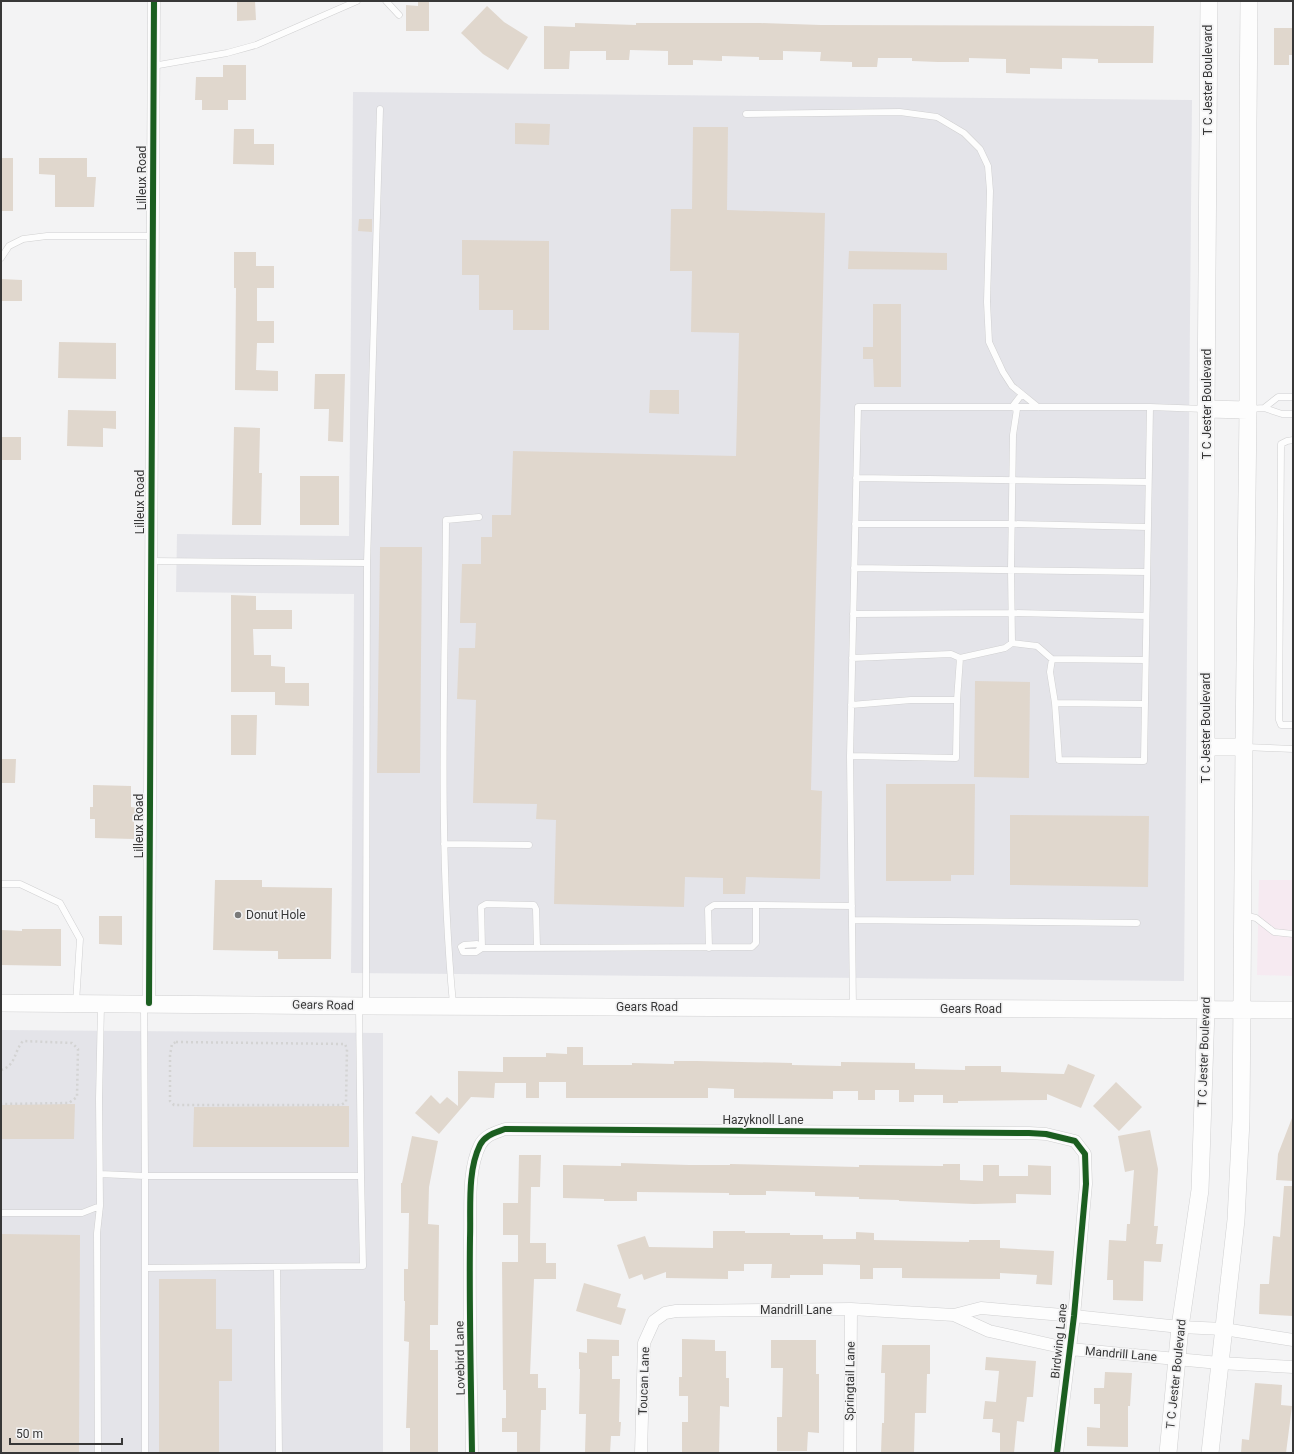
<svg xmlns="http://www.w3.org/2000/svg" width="1294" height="1454" viewBox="0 0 1294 1454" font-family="Roboto,sans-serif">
	<rect width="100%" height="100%" fill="#f3f3f4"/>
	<!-- commercial -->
	<path fill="#f6eaf1" d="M 1259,880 L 1293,880 L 1293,976 L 1257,975 Z"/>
	<!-- built -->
	<path fill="#e4e4e9" d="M 353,92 L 1192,100 L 1184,981 L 351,973 L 354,594 L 176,592 L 177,534 L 349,536 Z
		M 1,1030 L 383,1033 L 383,1453 L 1,1453 Z"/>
	<!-- building -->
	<path fill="#e0d7cd" d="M 237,1 L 255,1 L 256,20 L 237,21 Z
		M 418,1 L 429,1 L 429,31 L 406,31 L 406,5 L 418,6 Z
		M 487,6 L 504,22 L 528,37 L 508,70 L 483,54 L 461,33 Z
		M 575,23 L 636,25 L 636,23 L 760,23 L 821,25 L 1154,26 L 1153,63 L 1098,63 L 1098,59 L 1062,58 L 1062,69 L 1030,68 L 1030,74 L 1006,73 L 1006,59 L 969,58 L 969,62 L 938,62 L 912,61 L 912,58 L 878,58 L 877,67 L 852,67 L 852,62 L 820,61 L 821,52 L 783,51 L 783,60 L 759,60 L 759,57 L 722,56 L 722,61 L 693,60 L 693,65 L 668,65 L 668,51 L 630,50 L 629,60 L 606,60 L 606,51 L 570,51 L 569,69 L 544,69 L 544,26 L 575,27 Z
		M 1274,28 L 1293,28 L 1293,55 L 1289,55 L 1289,65 L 1274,65 Z
		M 223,65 L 246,65 L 246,100 L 228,100 L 228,110 L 202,110 L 202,100 L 195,100 L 196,77 L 223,77 Z
		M 515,123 L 550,124 L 549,145 L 515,144 Z
		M 693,127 L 728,127 L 727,210 L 825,213 L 811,790 L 822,791 L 820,879 L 746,877 L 745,894 L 723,894 L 723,878 L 685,877 L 684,907 L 554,904 L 556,820 L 536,819 L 537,804 L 473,803 L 476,700 L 457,699 L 459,648 L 475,648 L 476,623 L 460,623 L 462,564 L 481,564 L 481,537 L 492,537 L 492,515 L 511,515 L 513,451 L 736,456 L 739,333 L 691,332 L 692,271 L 670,271 L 671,209 L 692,209 Z
		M 234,129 L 254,129 L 254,144 L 274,144 L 274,165 L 233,164 Z
		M 1,158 L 13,158 L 13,211 L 1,211 Z
		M 39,158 L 87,158 L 87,177 L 96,177 L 94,207 L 55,207 L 55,175 L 39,174 Z
		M 359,219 L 372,219 L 372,232 L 358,231 Z
		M 462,240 L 549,241 L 549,330 L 513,330 L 513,310 L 479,310 L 479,275 L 462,275 Z
		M 849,251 L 947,253 L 947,270 L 848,269 Z
		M 234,252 L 256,252 L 256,266 L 274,266 L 274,288 L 257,288 L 257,321 L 274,321 L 274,343 L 257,343 L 256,370 L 278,371 L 278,391 L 235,390 L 236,288 L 234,288 Z
		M 1,279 L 22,280 L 22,301 L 1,301 Z
		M 873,304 L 901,304 L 901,387 L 874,387 L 873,359 L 863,359 L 863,347 L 873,347 Z
		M 59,342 L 116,343 L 116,379 L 58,378 Z
		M 315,374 L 345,374 L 343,442 L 328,441 L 329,409 L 314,409 Z
		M 650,390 L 679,390 L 679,414 L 649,413 Z
		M 68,410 L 116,411 L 116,429 L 103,428 L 103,447 L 67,446 Z
		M 234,427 L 260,428 L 259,473 L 262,473 L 261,525 L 232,525 Z
		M 1,437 L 21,437 L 21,460 L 1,460 Z
		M 300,476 L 339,476 L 339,525 L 300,525 Z
		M 380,547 L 422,547 L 420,773 L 377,773 Z
		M 231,595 L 256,596 L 256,610 L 292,610 L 292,629 L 253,629 L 254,655 L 271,655 L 271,666 L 285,667 L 285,683 L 309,683 L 309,706 L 275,705 L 275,692 L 231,692 Z
		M 975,681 L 1030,682 L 1029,778 L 974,777 Z
		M 231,715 L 257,715 L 256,755 L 231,755 Z
		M 1,759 L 16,759 L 15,783 L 1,783 Z
		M 886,784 L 975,784 L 974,875 L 951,875 L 951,881 L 886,881 Z
		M 93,785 L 131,786 L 131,807 L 137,808 L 137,820 L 134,820 L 134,839 L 95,838 L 95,819 L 90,819 L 90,807 L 93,807 Z
		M 1010,815 L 1149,816 L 1148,887 L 1010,885 Z
		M 215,880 L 262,880 L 262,887 L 332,888 L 331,959 L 278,959 L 278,951 L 213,950 Z
		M 99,916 L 122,916 L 122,945 L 99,944 Z
		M 22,929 L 61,929 L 61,966 L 1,965 L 1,930 L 22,931 Z
		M 567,1047 L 583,1047 L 583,1065 L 632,1065 L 632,1063 L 674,1064 L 674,1061 L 697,1061 L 792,1063 L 792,1065 L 841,1066 L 841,1062 L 915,1063 L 915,1069 L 965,1070 L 965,1066 L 1001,1066 L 1001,1072 L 1064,1074 L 1068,1064 L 1095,1075 L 1081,1108 L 1047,1094 L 1047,1100 L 958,1101 L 958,1103 L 943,1103 L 943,1095 L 914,1095 L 914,1102 L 899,1102 L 899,1090 L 875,1090 L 875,1100 L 858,1100 L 858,1091 L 833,1091 L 833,1099 L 734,1098 L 734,1089 L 708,1088 L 708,1098 L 566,1098 L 566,1082 L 539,1082 L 539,1098 L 526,1098 L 526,1083 L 495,1083 L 494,1098 L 471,1097 L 439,1134 L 415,1113 L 431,1095 L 440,1104 L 447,1097 L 458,1106 L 458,1071 L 503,1072 L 503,1057 L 546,1057 L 546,1053 L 567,1054 Z
		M 1116,1082 L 1142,1107 L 1119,1131 L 1093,1106 Z
		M 75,1104 L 74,1139 L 1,1139 L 1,1105 Z
		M 349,1106 L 349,1147 L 193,1147 L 194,1107 Z
		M 1292,1118 L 1293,1181 L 1276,1180 L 1278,1154 Z
		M 1150,1130 L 1158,1169 L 1154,1226 L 1158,1226 L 1156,1244 L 1163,1244 L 1161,1262 L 1144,1261 L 1143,1301 L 1113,1300 L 1113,1280 L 1107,1280 L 1109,1240 L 1126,1241 L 1127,1224 L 1130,1224 L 1134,1170 L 1125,1172 L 1118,1136 Z
		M 412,1136 L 438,1141 L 429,1187 L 428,1224 L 439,1225 L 438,1325 L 430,1325 L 430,1350 L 438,1350 L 438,1453 L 410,1453 L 410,1428 L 406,1428 L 409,1342 L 404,1341 L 405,1301 L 404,1301 L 404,1269 L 408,1269 L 409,1213 L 401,1213 L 401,1183 L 402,1183 Z
		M 519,1155 L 541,1155 L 540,1187 L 531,1187 L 530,1243 L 546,1243 L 546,1263 L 556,1263 L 556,1279 L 534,1279 L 530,1374 L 538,1374 L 538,1388 L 546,1388 L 546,1410 L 541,1410 L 540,1453 L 517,1452 L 517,1432 L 502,1432 L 502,1418 L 506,1418 L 506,1390 L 503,1390 L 502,1262 L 518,1262 L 518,1235 L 503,1235 L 503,1203 L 518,1203 Z
		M 621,1163 L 689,1165 L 730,1165 L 730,1164 L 859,1167 L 859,1165 L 943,1166 L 943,1164 L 960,1164 L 960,1180 L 983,1181 L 983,1165 L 999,1165 L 999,1176 L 1028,1176 L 1028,1165 L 1051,1166 L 1051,1195 L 1016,1194 L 1016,1203 L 974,1204 L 899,1201 L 899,1200 L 859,1199 L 859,1197 L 815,1196 L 815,1192 L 766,1191 L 766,1195 L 729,1195 L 729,1193 L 637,1192 L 637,1201 L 604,1201 L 604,1199 L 563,1198 L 563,1165 L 621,1166 Z
		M 1284,1186 L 1293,1186 L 1293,1316 L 1259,1314 L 1260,1284 L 1269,1284 L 1273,1236 L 1280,1237 Z
		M 713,1231 L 745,1231 L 745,1233 L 790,1233 L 790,1235 L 823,1235 L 823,1239 L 856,1239 L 856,1232 L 874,1233 L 874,1240 L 969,1242 L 969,1240 L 1000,1240 L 1000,1248 L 1054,1251 L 1052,1285 L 1036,1284 L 1037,1275 L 1000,1273 L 1000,1279 L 902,1278 L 902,1268 L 873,1268 L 873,1279 L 860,1279 L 860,1265 L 823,1264 L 823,1275 L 790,1275 L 790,1278 L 771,1278 L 772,1264 L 744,1264 L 744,1271 L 728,1271 L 728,1279 L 666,1278 L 666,1272 L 644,1280 L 642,1274 L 629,1279 L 617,1245 L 645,1236 L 649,1247 L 713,1248 Z
		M 1,1234 L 80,1235 L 79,1453 L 1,1453 Z
		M 159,1279 L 216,1279 L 216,1329 L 232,1329 L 232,1381 L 219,1381 L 219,1453 L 159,1453 Z
		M 584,1283 L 621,1294 L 617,1307 L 626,1309 L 621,1325 L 576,1311 Z
		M 587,1339 L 619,1340 L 619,1356 L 612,1356 L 612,1379 L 620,1379 L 619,1422 L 621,1422 L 620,1436 L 611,1436 L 610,1453 L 585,1453 L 586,1414 L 579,1414 L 580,1369 L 579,1369 L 579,1352 L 587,1353 Z
		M 682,1339 L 715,1340 L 715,1351 L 726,1351 L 726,1378 L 729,1378 L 729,1407 L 720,1406 L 719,1453 L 682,1453 L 682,1422 L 688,1422 L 688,1396 L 679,1396 L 679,1377 L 682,1377 Z
		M 771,1340 L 816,1340 L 816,1374 L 819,1374 L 819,1433 L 808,1432 L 807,1451 L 777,1451 L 777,1417 L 782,1417 L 783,1368 L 771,1368 Z
		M 882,1345 L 930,1345 L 930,1374 L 927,1374 L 926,1413 L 915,1413 L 914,1453 L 881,1453 L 882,1423 L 884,1423 L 885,1373 L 881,1373 Z
		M 986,1357 L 1036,1361 L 1033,1397 L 1027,1397 L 1024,1422 L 1017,1421 L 1014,1453 L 1000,1453 L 1000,1433 L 992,1432 L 993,1419 L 983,1419 L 985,1401 L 996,1402 L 999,1371 L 985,1370 Z
		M 1105,1372 L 1132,1373 L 1130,1406 L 1128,1406 L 1128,1447 L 1087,1446 L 1087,1427 L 1100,1428 L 1100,1404 L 1094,1404 L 1094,1388 L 1104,1388 Z
		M 1255,1383 L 1282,1385 L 1281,1405 L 1292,1406 L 1286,1453 L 1241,1453 L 1242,1439 L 1249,1440 Z"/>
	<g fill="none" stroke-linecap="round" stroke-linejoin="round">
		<!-- service casing -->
		<g stroke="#d0d0d1" stroke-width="7">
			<path id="service" d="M 386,1 L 399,15
				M 153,66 L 227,53 L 256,45 L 357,1
				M 746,114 L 900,112 L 937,117 L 964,133 L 980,149 L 988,166 L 990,191 L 987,302 L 989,342 L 1003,372 L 1012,386 L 1038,407
				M 1,258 L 9,246 L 23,239 L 47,236 L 153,236
				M 1264,408 L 1278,397 L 1293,397
				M 1249,409 L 1264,408 L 1282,414 L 1293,414
				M 1293,440 L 1287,441 L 1281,444 L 1279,720 L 1281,725 L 1293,725
				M 856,478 L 1148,482
				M 855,524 L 1011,524 L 1148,527
				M 151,561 L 367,563 L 380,109
				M 854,568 L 1147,572
				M 853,614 L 1011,613 L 1146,616
				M 1012,643 L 1011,569 L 1013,435 L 1017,409 L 1012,407 L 1022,394
				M 852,658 L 951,654 L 960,658 L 1005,648 L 1012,643 L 1037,646 L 1052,659 L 1145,660
				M 1052,659 L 1050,672 L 1055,703 L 1059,760 L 1144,761 L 1150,407
				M 1055,703 L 1145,704
				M 851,705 L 911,700 L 957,700
				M 1245,747 L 1293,749
				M 850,756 L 956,758 L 957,700 L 960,658
				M 444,844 L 529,845
				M 1,884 L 20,884 L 60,903 L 80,939 L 76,1003
				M 1244,915 L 1256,918 L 1274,932 L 1293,934
				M 852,920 L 1137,923
				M 482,948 L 477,944 L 464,945 L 461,947 L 463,952 L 476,952 L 482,948 L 752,947 L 756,943 L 756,905 L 852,906
				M 482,948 L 481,907 L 486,904 L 534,905 L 536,909 L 537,948
				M 709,948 L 708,909 L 714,905 L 756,905
				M 453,1004 C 438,844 445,682 446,520 L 479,517
				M 144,1005 L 145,1176 L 361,1176 L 359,1007
				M 366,1005 L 367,563
				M 853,1007 L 850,756 L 858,407 L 1150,407 L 1205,409
				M 100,1174 L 145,1176 L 145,1268 L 363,1266 L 361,1176
				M 1,1213 L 82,1213 L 100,1206 L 99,1099 L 101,1006
				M 277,1267 L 279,1453
				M 98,1453 L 97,1233 L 100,1206
				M 145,1453 L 145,1268"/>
		</g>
		<!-- minor casing -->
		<g stroke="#d0d0d1" stroke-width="13">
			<path id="minor" d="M 149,1003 L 154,1
				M 954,1315 L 989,1331 L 1070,1349 L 1219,1363 L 1293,1367
				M 472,1453 C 471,1381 469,1309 470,1238 C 471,1209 467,1171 480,1145 C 485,1135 495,1133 505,1129 L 1029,1133 L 1046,1134 L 1075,1141 L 1085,1154 L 1086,1184 L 1074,1316 L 1057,1453
				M 641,1453 L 644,1343 L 654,1321 L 665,1313 L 676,1311 L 851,1309 L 954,1315 L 981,1308 L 1074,1316 L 1180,1327 L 1224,1329 L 1293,1340
				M 850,1453 L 851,1309"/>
		</g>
		<!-- secondary casing -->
		<g stroke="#d0d0d1" stroke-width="18">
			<path id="secondary" d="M 1206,409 L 1248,410
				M 1206,747 L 1244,747
				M 1,1003 L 366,1006 L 1293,1010
				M 1168,1453 L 1180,1327 L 1200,1190 L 1206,1009 L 1206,409 L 1209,1
				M 1210,1453 L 1236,1220 L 1241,1120 L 1244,747 L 1248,410 L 1248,122 L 1249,1"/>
		</g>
		<!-- path -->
		<path stroke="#d3d3d3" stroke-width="2.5" stroke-dasharray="2 3" stroke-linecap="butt" d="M 176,1042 L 345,1044 L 347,1049 L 346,1102 L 341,1105 L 174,1105 L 170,1101 L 170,1055 L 172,1044 Z
			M 1,1070 C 16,1066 14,1051 23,1041 L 72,1043 L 78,1049 L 77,1097 L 69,1103 L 1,1104"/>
		<!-- service -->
		<use href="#service" stroke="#fdfdfd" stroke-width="6"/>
		<!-- minor -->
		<use href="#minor" stroke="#fdfdfd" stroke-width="12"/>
		<!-- secondary -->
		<use href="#secondary" stroke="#fdfdfd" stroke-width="17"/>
		<!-- cycleway casing -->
		<g stroke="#f3f3f4" stroke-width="8">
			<path id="cycleway" d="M 149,1003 L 154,1
				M 472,1453 C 471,1381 469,1309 470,1238 C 471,1209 467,1171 480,1145 C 485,1135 495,1133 505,1129 L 1029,1133 L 1046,1134 L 1075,1141 L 1085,1154 L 1086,1184 L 1074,1316 L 1057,1453"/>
		</g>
		<!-- cycleway -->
		<use href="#cycleway" stroke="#1b5e20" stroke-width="6"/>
	</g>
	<!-- markers -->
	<circle fill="#797979" stroke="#f3f3f4" stroke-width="1.5" cx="238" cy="915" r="4"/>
	<g text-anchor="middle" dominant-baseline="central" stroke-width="3.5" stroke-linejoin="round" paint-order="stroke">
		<!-- street labels -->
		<g font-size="12" fill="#373737" stroke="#f3f3f4">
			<text transform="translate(1208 80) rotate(-90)">T C Jester Boulevard</text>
			<text transform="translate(142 178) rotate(-90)">Lilleux Road</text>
			<text transform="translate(1207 404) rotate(-90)">T C Jester Boulevard</text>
			<text transform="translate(140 502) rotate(-90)">Lilleux Road</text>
			<text transform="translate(1206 728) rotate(-90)">T C Jester Boulevard</text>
			<text transform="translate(139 826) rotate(-90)">Lilleux Road</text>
			<text transform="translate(323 1005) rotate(1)">Gears Road</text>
			<text x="647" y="1007">Gears Road</text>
			<text x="971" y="1009">Gears Road</text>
			<text transform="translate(1204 1052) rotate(-88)">T C Jester Boulevard</text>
			<text x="763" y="1120">Hazyknoll Lane</text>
			<text x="796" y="1310">Mandrill Lane</text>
			<text transform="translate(1059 1341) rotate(-84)">Birdwing Lane</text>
			<text transform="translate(1121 1354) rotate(5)">Mandrill Lane</text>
			<text transform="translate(460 1358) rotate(-91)">Lovebird Lane</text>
			<text transform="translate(1176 1374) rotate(-84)">T C Jester Boulevard</text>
			<text transform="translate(644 1381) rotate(-88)">Toucan Lane</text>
			<text transform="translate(850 1381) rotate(-89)">Springtail Lane</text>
		</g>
		<!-- poi labels -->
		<g font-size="12" fill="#373737" stroke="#f3f3f4" text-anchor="start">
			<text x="246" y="915">Donut Hole</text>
		</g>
	</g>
	<!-- border -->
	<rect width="1294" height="1454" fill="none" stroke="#373737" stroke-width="4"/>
	<!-- scale -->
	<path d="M10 1438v6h112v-6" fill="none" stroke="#373737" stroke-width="2"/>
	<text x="16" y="1438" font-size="12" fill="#373737" stroke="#f3f3f4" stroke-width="3" paint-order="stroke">50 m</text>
</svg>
